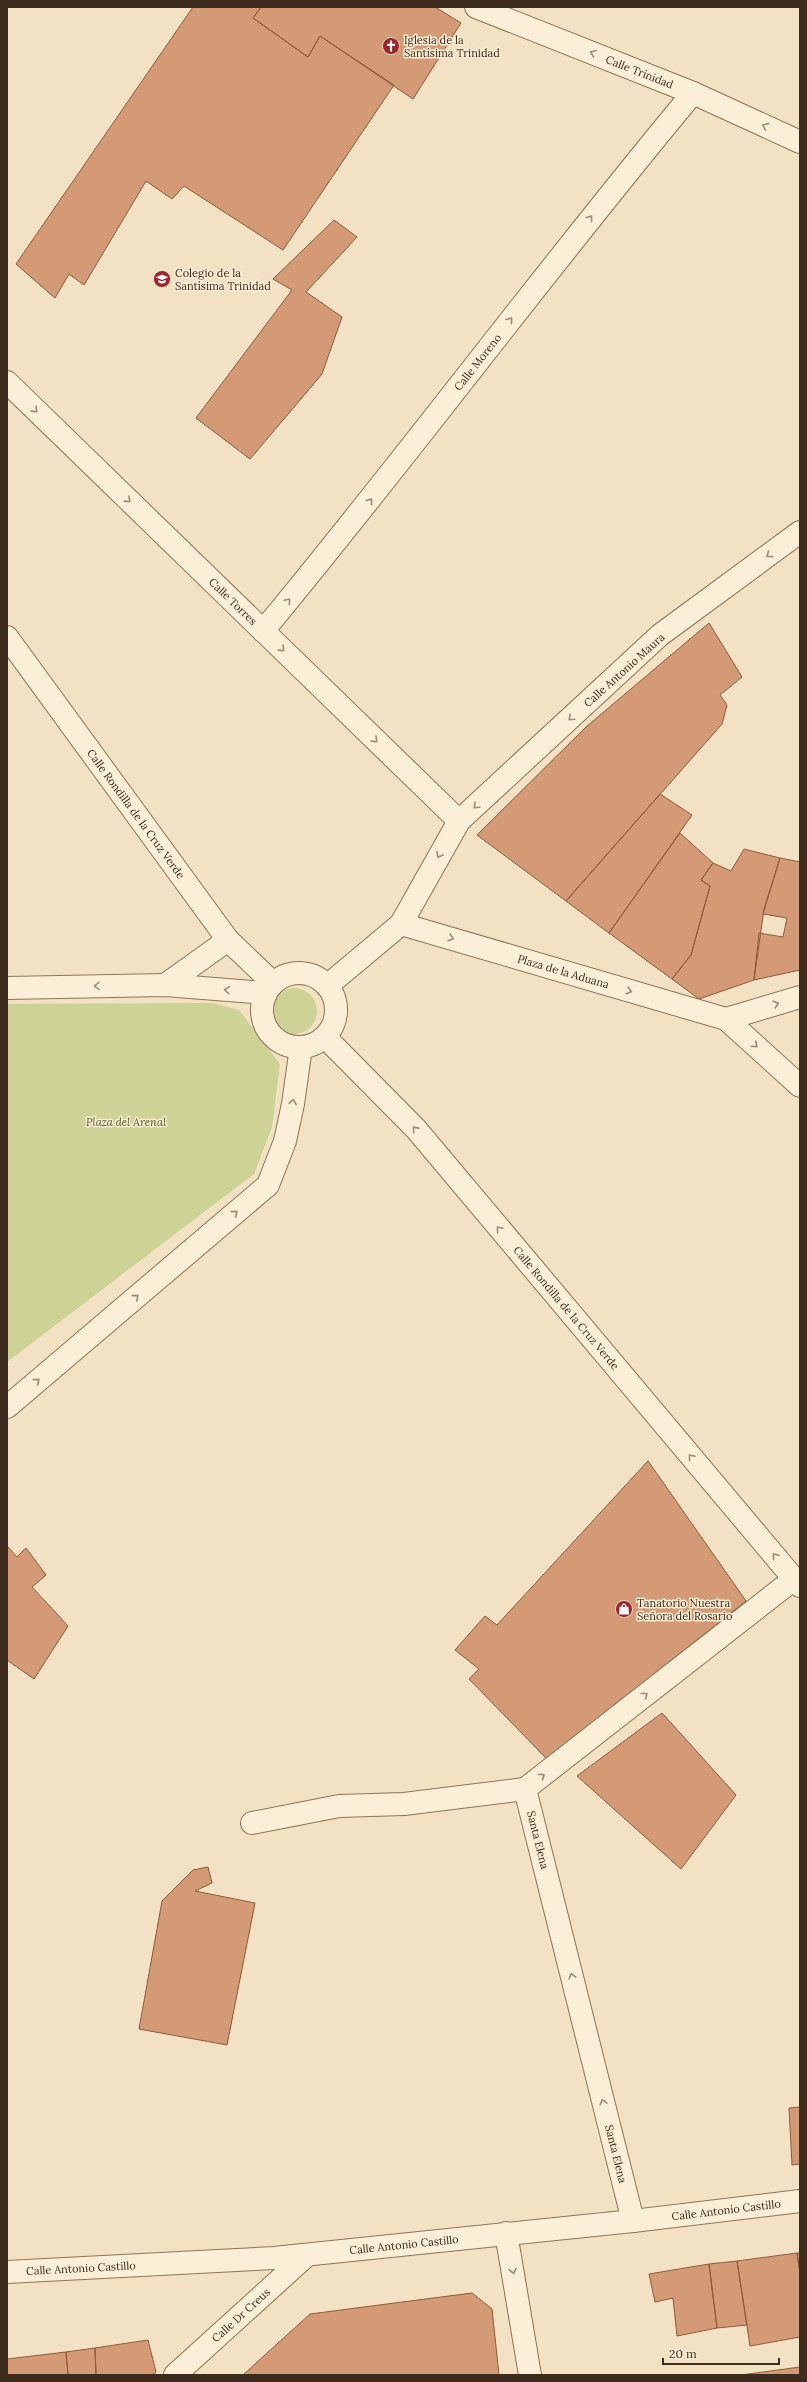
<svg xmlns="http://www.w3.org/2000/svg" width="807" height="2382" viewBox="0 0 807 2382" font-family="Lora,serif">
	<rect width="100%" height="100%" fill="#f2e2c3"/>
	<!-- green -->
	<path fill="#cdd295" d="M271 1011a23 23 0 1 1 46 0a23 23 0 1 1-46 0Z
		M 212,1003 L 239,1010 L 280,1064 L 272,1127 L 254,1174 L 7,1362 L 7,1004 Z"/>
	<!-- building -->
	<path fill="#d49975" stroke="#90593b" d="M 193,7 L 261,7 L 253,18 L 308,57 L 320,36 L 394,85 L 283,250 L 184,186 L 172,199 L 146,181 L 84,285 L 69,274 L 55,298 L 16,264 Z
		M 261,7 L 435,7 L 461,23 L 413,99 L 320,36 L 308,57 L 253,18 Z
		M 334,220 L 357,237 L 306,292 L 342,317 L 322,374 L 250,459 L 196,418 L 292,290 L 273,279 Z
		M 709,623 L 742,677 L 720,695 L 727,705 L 722,724 L 566,901 L 477,835 L 586,727 Z
		M 660,794 L 692,815 L 609,933 L 566,901 Z
		M 680,833 L 713,863 L 701,880 L 710,886 L 691,955 L 672,979 L 609,933 Z
		M 744,849 L 780,858 L 764,909 L 754,980 L 699,999 L 672,979 L 691,955 L 710,886 L 701,880 L 713,863 L 731,871 Z
		M 780,858 L 800,862 L 800,970 L 754,980 L 759,933 L 783,937 L 787,918 L 763,914 Z
		M 648,1461 L 746,1601 L 547,1759 L 469,1679 L 479,1669 L 455,1650 L 485,1616 L 497,1625 Z
		M 7,1546 L 17,1557 L 26,1548 L 46,1575 L 32,1587 L 68,1626 L 34,1679 L 7,1660 Z
		M 662,1713 L 736,1795 L 681,1869 L 577,1776 Z
		M 208,1867 L 212,1883 L 195,1891 L 255,1903 L 227,2045 L 139,2029 L 162,1901 L 193,1870 Z
		M 800,2107 L 800,2164 L 792,2165 L 789,2108 Z
		M 797,2253 L 800,2253 L 800,2273 Z
		M 797,2253 L 800,2273 L 800,2337 L 750,2346 L 737,2261 Z
		M 737,2261 L 747,2325 L 717,2328 L 709,2264 Z
		M 709,2264 L 717,2328 L 677,2336 L 673,2298 L 655,2302 L 649,2274 Z
		M 472,2293 L 492,2309 L 499,2375 L 243,2375 L 310,2314 Z
		M 148,2340 L 156,2372 L 152,2375 L 96,2375 L 95,2348 Z
		M 95,2348 L 96,2375 L 68,2375 L 66,2352 Z
		M 66,2352 L 68,2375 L 7,2375 L 7,2359 Z
		M 800,2367 L 800,2375 L 741,2375 Z"/>
	<g fill="none" stroke-linecap="round" stroke-linejoin="round">
		<!-- minor casing -->
		<g stroke="#8e7357" stroke-width="24">
			<g id="minor">
				<path id="s1" d="M 476,7 L 693,93 L 800,142"/>
				<path id="s2" d="M 7,382 L 459,821"/>
				<path id="s3" d="M 800,532 L 660,635 L 459,821 L 401,924 L 726,1019 L 800,1086"/>
				<path id="s4" d="M 263,631 C 410,454 546,269 693,93"/>
				<path id="s5" d="M 7,637 L 228,940 L 273,983"/>
				<circle cx="299" cy="1010" r="37"/>
				<path d="M 165,985 L 228,940"/>
				<path d="M 327,986 L 401,924"/>
				<path d="M 7,988 L 165,985 L 266,993"/>
				<path d="M 726,1019 L 800,997"/>
				<path id="s6" d="M 325,1037 L 416,1129 L 800,1586"/>
				<path d="M 7,1407 L 268,1185 L 285,1141 L 293,1104 L 301,1047"/>
				<path d="M 252,1823 L 339,1806 L 404,1804 L 525,1789"/>
				<path d="M 633,2221 L 525,1789 L 794,1579"/>
				<path d="M 506,2233 L 530,2375"/>
				<path id="s7" d="M 7,2272 L 274,2258 L 633,2221 L 800,2201"/>
				<path id="s8" d="M 175,2375 L 307,2255"/>
			</g>
		</g>
		<!-- minor -->
		<use href="#minor" stroke="#fcefd7" stroke-width="22"/>
	</g>
	<!-- one-way arrows -->
	<defs><path id="oneway-chevron" d="M-2-3.5L2.5 0L-2 3.5" fill="none" stroke-width="1.6" stroke-linecap="round" stroke-linejoin="round"/></defs>
	<g stroke="#9c8d7a">
		<use href="#oneway-chevron" transform="translate(593 53) rotate(-158)"/>
		<use href="#oneway-chevron" transform="translate(765 126) rotate(-155)"/>
		<use href="#oneway-chevron" transform="translate(590 218) rotate(-52)"/>
		<use href="#oneway-chevron" transform="translate(510 320) rotate(-52)"/>
		<use href="#oneway-chevron" transform="translate(35 410) rotate(44)"/>
		<use href="#oneway-chevron" transform="translate(128 500) rotate(44)"/>
		<use href="#oneway-chevron" transform="translate(370 501) rotate(-52)"/>
		<use href="#oneway-chevron" transform="translate(769 555) rotate(144)"/>
		<use href="#oneway-chevron" transform="translate(288 601) rotate(-50)"/>
		<use href="#oneway-chevron" transform="translate(282 649) rotate(44)"/>
		<use href="#oneway-chevron" transform="translate(571 718) rotate(137)"/>
		<use href="#oneway-chevron" transform="translate(375 740) rotate(44)"/>
		<use href="#oneway-chevron" transform="translate(476 806) rotate(137)"/>
		<use href="#oneway-chevron" transform="translate(439 855) rotate(119)"/>
		<use href="#oneway-chevron" transform="translate(451 938) rotate(16)"/>
		<use href="#oneway-chevron" transform="translate(97 986) rotate(179)"/>
		<use href="#oneway-chevron" transform="translate(227 990) rotate(-175)"/>
		<use href="#oneway-chevron" transform="translate(629 991) rotate(16)"/>
		<use href="#oneway-chevron" transform="translate(776 1004) rotate(-17)"/>
		<use href="#oneway-chevron" transform="translate(755 1045) rotate(42)"/>
		<use href="#oneway-chevron" transform="translate(293 1102) rotate(-81)"/>
		<use href="#oneway-chevron" transform="translate(415 1129) rotate(-132)"/>
		<use href="#oneway-chevron" transform="translate(235 1213) rotate(-40)"/>
		<use href="#oneway-chevron" transform="translate(499 1229) rotate(-130)"/>
		<use href="#oneway-chevron" transform="translate(136 1297) rotate(-40)"/>
		<use href="#oneway-chevron" transform="translate(37 1381) rotate(-40)"/>
		<use href="#oneway-chevron" transform="translate(691 1457) rotate(-130)"/>
		<use href="#oneway-chevron" transform="translate(775 1556) rotate(-130)"/>
		<use href="#oneway-chevron" transform="translate(645 1695) rotate(-38)"/>
		<use href="#oneway-chevron" transform="translate(542 1776) rotate(-38)"/>
		<use href="#oneway-chevron" transform="translate(572 1976) rotate(-104)"/>
		<use href="#oneway-chevron" transform="translate(603 2102) rotate(-104)"/>
		<use href="#oneway-chevron" transform="translate(513 2271) rotate(80)"/>
	</g>
	<!-- icons -->
	<defs>
		<g id="church-disc" transform="scale(0.9)"><circle r="9.5" fill="#a32227" stroke="#f9ecd3"/><path d="M-1.2-6h2.4v3.5h3.3v2.4h-3.3V6h-2.4V-.1h-3.3v-2.4h3.3Z" fill="#fff"/></g>
		<g id="school-disc" transform="scale(0.9)"><circle r="9.5" fill="#a32227" stroke="#f9ecd3"/><path d="M0-5L7-2L0 1L-7-2ZM-4 1L0 2.5L4 1V4Q0 6-4 4Z" fill="#fff"/></g>
		<g id="shop-disc" transform="scale(0.9)"><circle r="9.5" fill="#a32227" stroke="#f9ecd3"/><path d="M-5-2.5h2.3a2.7 3.5 0 0 1 5.4 0H5L5.5 6h-11ZM-1.5-2.5h3a1.5 2.3 0 0 0-3 0Z" fill="#fff"/></g>
	</defs>
	<g fill-rule="evenodd">
		<use href="#church-disc" x="391" y="46"/>
		<use href="#school-disc" x="162" y="279"/>
		<use href="#shop-disc" x="624" y="1609"/>
	</g>
	<g text-anchor="middle" dominant-baseline="central" stroke-width="3" stroke-linejoin="round" paint-order="stroke">
		<!-- poi labels -->
		<g font-size="11" fill="#3d2b1d" stroke="#f9ecd3" text-anchor="start">
			<text x="404" y="40">Iglesia de la<tspan x="404" dy="13">Santísima Trinidad</tspan></text>
			<text x="175" y="273">Colegio de la<tspan x="175" dy="13">Santísima Trinidad</tspan></text>
			<text x="637" y="1603">Tanatorio Nuestra<tspan x="637" dy="13">Señora del Rosario</tspan></text>
		</g>
		<!-- street labels -->
		<g font-size="11" fill="#3d2b1d" stroke="#f9ecd3">
			<text stroke="none"><textPath href="#s1" startOffset="176">Calle Trinidad</textPath></text>
			<text stroke="none"><textPath href="#s4" startOffset="344">Calle Moreno</textPath></text>
			<text stroke="none"><textPath href="#s2" startOffset="315">Calle Torres</textPath></text>
			<text transform="translate(624 670) rotate(-42)">Calle Antonio Maura</text>
			<text stroke="none"><textPath href="#s5" startOffset="219">Calle Rondilla de la Cruz Verde</textPath></text>
			<text stroke="none"><textPath href="#s3" startOffset="735">Plaza de la Aduana</textPath></text>
			<text stroke="none"><textPath href="#s6" startOffset="363">Calle Rondilla de la Cruz Verde</textPath></text>
			<text transform="translate(538 1840) rotate(76)">Santa Elena</text>
			<text transform="translate(616 2154) rotate(76)">Santa Elena</text>
			<text stroke="none"><textPath href="#s7" startOffset="722">Calle Antonio Castillo</textPath></text>
			<text stroke="none"><textPath href="#s7" startOffset="398">Calle Antonio Castillo</textPath></text>
			<text stroke="none"><textPath href="#s7" startOffset="74">Calle Antonio Castillo</textPath></text>
			<text stroke="none"><textPath href="#s8" startOffset="89">Calle Dr Creus</textPath></text>
		</g>
		<!-- park labels -->
		<g font-size="11" font-style="italic" fill="#4f5b22" stroke="#f9ecd3">
			<text x="126" y="1122">Plaza del Arenal</text>
		</g>
	</g>
	<!-- border -->
	<rect width="807" height="2382" fill="none" stroke="#3d2b1d" stroke-width="16"/>
	<!-- scale -->
	<path d="M663 2358v6h116v-6" fill="none" stroke="#3d2b1d" stroke-width="2"/>
	<text x="669" y="2358" font-size="12" fill="#3d2b1d" stroke="#f9ecd3" stroke-width="3" paint-order="stroke">20 m</text>
</svg>
